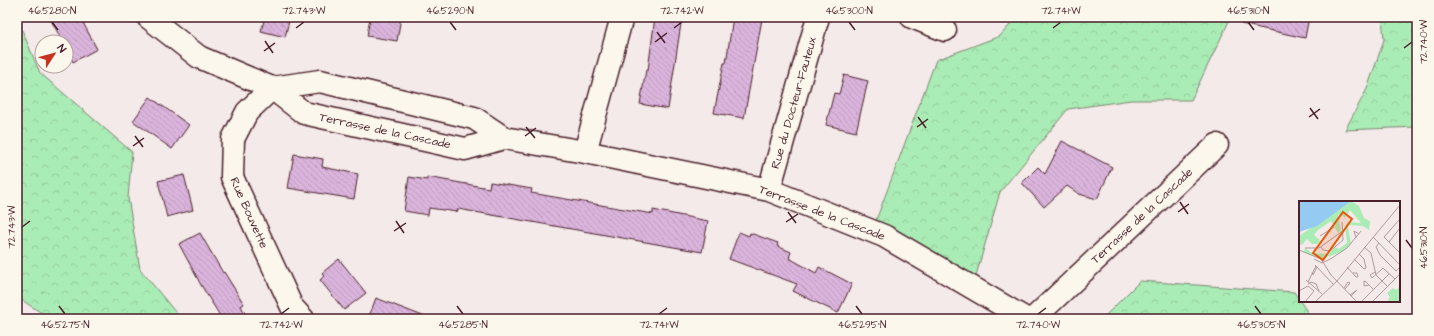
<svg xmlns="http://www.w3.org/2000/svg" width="1434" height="336" viewBox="0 0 1434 336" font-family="'Architects Daughter',sans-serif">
	<defs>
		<pattern id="forest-crowns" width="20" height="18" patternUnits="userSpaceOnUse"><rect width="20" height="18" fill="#aaecb6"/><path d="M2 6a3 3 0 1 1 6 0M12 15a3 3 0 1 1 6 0" fill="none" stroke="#94ca9d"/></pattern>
		<pattern id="building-back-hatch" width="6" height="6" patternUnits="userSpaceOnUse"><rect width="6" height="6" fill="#dab4dc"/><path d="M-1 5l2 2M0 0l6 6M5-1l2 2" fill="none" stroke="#bd9abd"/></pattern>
	</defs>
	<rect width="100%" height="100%" fill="#f4eae9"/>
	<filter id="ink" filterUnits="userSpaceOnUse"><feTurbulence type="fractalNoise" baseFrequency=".025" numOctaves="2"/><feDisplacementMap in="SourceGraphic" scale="8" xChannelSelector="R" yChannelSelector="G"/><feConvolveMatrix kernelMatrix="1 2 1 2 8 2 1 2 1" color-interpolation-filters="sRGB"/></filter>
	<g filter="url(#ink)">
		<!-- forest -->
		<path fill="url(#forest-crowns)" stroke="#7a8670" d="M 1017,17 L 1231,17 L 1191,100 L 1131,100 L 1068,109 L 1000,192 L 975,279 L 872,231 L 936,60 L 1000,36 Z
			M 1382,17 L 1417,17 L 1417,127 L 1345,130 L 1367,89 L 1384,40 Z
			M 17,18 L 40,73 L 132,152 L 128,198 L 140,269 L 181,319 L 51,319 L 17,297 Z
			M 1140,281 L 1294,292 L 1312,319 L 1102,319 Z"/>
		<!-- building -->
		<path fill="url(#building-back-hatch)" stroke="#4a1f2b" d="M 49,17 L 80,17 L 97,49 L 73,62 L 66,48 L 66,42 L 63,42 Z
			M 265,17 L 290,17 L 285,37 L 261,31 Z
			M 370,17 L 401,17 L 397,41 L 367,36 Z
			M 655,17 L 682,17 L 668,109 L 640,104 L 646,70 L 648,70 Z
			M 733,17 L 762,19 L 744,118 L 714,113 L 724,63 L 726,63 Z
			M 1242,17 L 1309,17 L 1305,38 L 1241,24 Z
			M 844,75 L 868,81 L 856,132 L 826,125 L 834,93 L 839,94 Z
			M 150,97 L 189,125 L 172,149 L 133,121 Z
			M 1062,141 L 1112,167 L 1097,199 L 1079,194 L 1067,186 L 1044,207 L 1022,183 L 1038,167 L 1045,174 Z
			M 294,154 L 323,159 L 322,167 L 358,174 L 354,199 L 288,188 Z
			M 184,175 L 193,210 L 167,217 L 158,181 Z
			M 409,177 L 427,180 L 427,177 L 489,188 L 490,182 L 532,189 L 531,193 L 653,214 L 653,210 L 708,221 L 702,252 L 458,209 L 457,212 L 429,208 L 428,215 L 404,211 Z
			M 739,232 L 749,236 L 750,233 L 778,243 L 777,246 L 791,252 L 789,258 L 816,273 L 819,267 L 852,284 L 838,313 L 793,291 L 797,284 L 729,259 Z
			M 200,233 L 223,273 L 224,272 L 244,304 L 241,306 L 248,319 L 222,319 L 201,285 L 179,244 Z
			M 339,259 L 366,293 L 344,310 L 320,280 L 324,276 L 322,273 Z
			M 376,298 L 428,318 L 427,319 L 368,319 Z"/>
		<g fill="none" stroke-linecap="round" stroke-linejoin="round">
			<!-- minor casing -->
			<g stroke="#4a1f2b" stroke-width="25">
				<path id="minor" d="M 148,17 L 199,57 L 272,88 L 304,113 L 465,149 L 504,138
					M 912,17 L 945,30
					M 272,88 L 320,81 L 474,118 L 504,138 L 585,152 L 769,190 L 884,236 L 1026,319
					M 272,88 L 247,112 L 233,139 L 232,177 L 292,307 L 303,319
					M 585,152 L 622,17
					M 769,190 L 818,17
					M 1033,319 L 1217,145"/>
			</g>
			<!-- minor -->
			<use href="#minor" stroke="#fbf7ec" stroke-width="22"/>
		</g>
	</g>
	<!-- ticks -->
	<path fill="none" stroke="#4a1f2b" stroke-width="1.5" d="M 52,22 L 58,30M 450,22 L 456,30M 849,22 L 855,30M 1248,22 L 1254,30M 296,28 L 304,22M 674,28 L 682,22M 1053,28 L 1061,22M 657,32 L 665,43M 265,41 L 273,53M 655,42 L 667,33M 1404,48 L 1412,42M 264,51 L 275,43M 1310,108 L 1318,119M 918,117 L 926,128M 1309,117 L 1320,109M 526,127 L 535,138M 917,127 L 928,119M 135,136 L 143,147M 525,136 L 536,128M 133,146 L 144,138M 1180,202 L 1188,214M 788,212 L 796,223M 1178,212 L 1189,204M 396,221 L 404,233M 786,222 L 798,214M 22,227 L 30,221M 394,231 L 406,223M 1406,240 L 1412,248M 59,306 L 65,314M 457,306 L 463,314M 856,306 L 862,314M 1255,306 L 1261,314M 281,314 L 289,308M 659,314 L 667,308M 1038,314 L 1046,308"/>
	<g text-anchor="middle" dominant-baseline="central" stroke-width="3" stroke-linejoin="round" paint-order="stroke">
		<!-- street labels -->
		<g font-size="12" fill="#4a1f2b" stroke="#fbf7ec">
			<text transform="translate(794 103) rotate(-74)">Rue du Docteur-Fauteux</text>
			<text transform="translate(385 131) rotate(12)">Terrasse de la Cascade</text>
			<text transform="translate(249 213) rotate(66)">Rue Bouvette</text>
			<text transform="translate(822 213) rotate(21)">Terrasse de la Cascade</text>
			<text transform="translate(1142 216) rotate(-43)">Terrasse de la Cascade</text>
		</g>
	</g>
	<!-- overview -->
	<g transform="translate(1299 201)">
		<rect width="101" height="101" fill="#f4eae9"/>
		<path d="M 52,0 L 60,5 L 65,17 L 71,20 L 70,29 L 64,25 L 51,24 L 49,26 L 52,43 L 43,51 L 22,58 L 5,51 L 6,47 L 13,52 L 29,53 L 36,46 L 40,48 L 48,42 L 46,25 L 49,21 L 62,22 L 51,9 L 46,17 L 42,13 L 39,14 L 42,30 L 39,32 L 32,20 L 19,29 L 15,34 L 21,39 L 19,43 L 13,43 L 8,38 L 3,44 L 0,43 L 0,35 ZM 101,86 L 101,101 L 91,101 L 89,99 L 91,96 L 88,92 L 94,87 L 97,89 Z" fill="#aaecb6"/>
		<path d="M 0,0 L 52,0 L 18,25 L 0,31 Z" fill="#95caf3"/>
		<path fill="none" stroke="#b0999d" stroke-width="1" d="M 101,18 L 85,36 L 101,52M 21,35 L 35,26M 74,36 L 101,64M 57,37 L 55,30 L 60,33M 90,41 L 101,27M 80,42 L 77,46 L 81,54 L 97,70 L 101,66M 22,46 L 24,49 L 31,50 L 44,39 L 43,21M 65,46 L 72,52 L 77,74 L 88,85M 6,47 L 20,47 L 45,29M 0,49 L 22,58 L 32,74 L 58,101M 15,58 L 23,62 L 33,57 L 48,47 L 62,30M 55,58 L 65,68 L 67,67 L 65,58 L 60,53M 16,64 L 34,83M 48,66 L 57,76 L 59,76 L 58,72 L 54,72M 13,71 L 14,74 L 18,66M 76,71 L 71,74 L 73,77 L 84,67 L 96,78M 7,79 L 23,93M 9,81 L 17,65M 9,83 L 12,81 L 17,83 L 20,90M 70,84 L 65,85 L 65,80 L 67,81 L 74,88M 45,87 L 49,81 L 51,82 L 46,88M 0,90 L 9,85 L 15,90 L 6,101M 51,94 L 58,89 L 52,95M 16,101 L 38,80 L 101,4M 62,101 L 90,73M 73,101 L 101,73"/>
		<path fill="#e8590c" fill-opacity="0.15" stroke="#e8590c" stroke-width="2" d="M 44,11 L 53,18 L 24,59 L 14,52 Z"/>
		<rect width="101" height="101" fill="none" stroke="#4a1f2b" stroke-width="2"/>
	</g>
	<!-- margin -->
	<rect width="1434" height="336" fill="none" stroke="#fbf7ec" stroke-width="44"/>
	<!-- north arrow -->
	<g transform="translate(54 54) rotate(54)"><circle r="19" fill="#fbf7ec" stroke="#b4a19f"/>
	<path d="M0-3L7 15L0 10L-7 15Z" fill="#c8321e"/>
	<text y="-6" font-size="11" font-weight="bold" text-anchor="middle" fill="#4a1f2b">N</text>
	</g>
	<rect x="22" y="22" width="1390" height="292" fill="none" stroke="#4a1f2b" stroke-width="1.5"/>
	<g font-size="10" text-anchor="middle" fill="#4a1f2b">
		<text x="52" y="14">46.5280°N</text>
		<text x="304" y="14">72.743°W</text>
		<text x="450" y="14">46.5290°N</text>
		<text x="682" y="14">72.742°W</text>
		<text x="849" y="14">46.5300°N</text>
		<text x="1061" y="14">72.741°W</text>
		<text x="1248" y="14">46.5310°N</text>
		<text transform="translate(1423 42) rotate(-90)" y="4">72.740°W</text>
		<text transform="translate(11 227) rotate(-90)" y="4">72.743°W</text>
		<text transform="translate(1423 248) rotate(-90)" y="4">46.5310°N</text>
		<text x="65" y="328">46.5275°N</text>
		<text x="281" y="328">72.742°W</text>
		<text x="463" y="328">46.5285°N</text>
		<text x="659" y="328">72.741°W</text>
		<text x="862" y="328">46.5295°N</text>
		<text x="1038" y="328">72.740°W</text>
		<text x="1261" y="328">46.5305°N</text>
	</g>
</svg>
